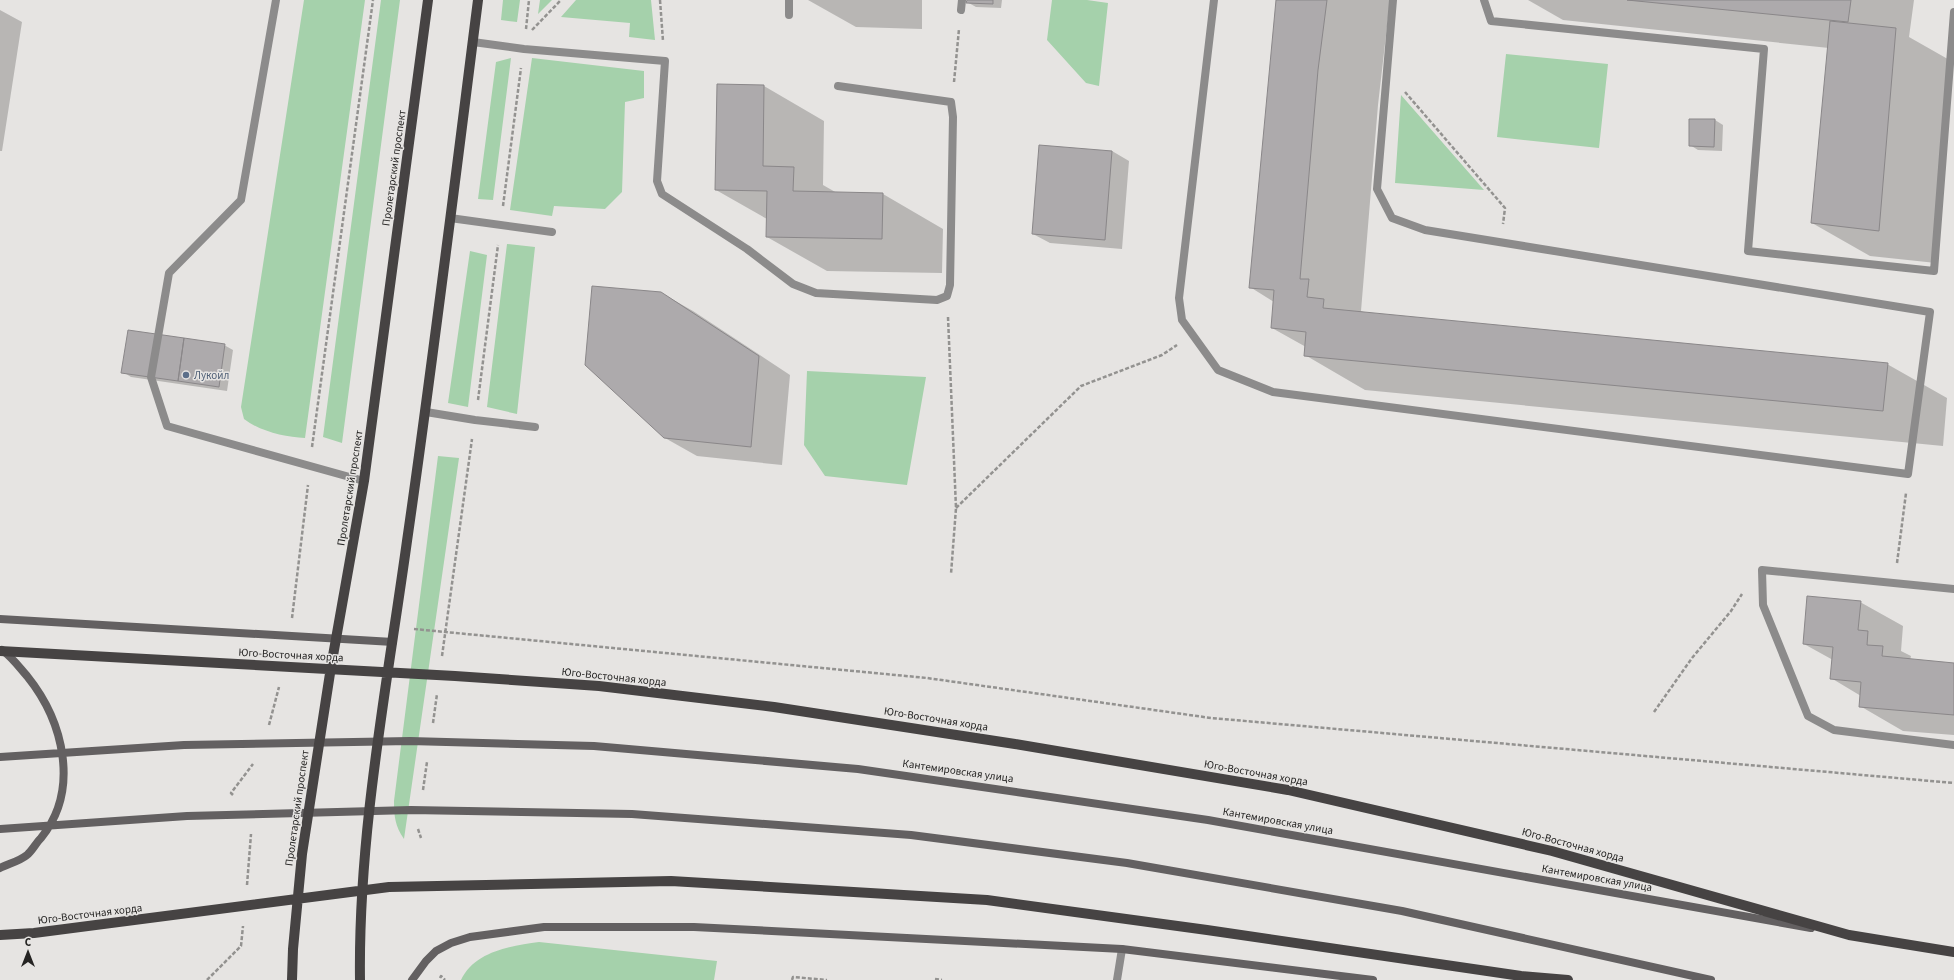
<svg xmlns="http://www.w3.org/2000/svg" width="1954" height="980" viewBox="0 0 1954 980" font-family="'Source Sans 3',sans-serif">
	<rect width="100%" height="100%" fill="#e6e4e2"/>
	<!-- green -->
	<path fill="#a5d1ab" d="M 304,0 L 365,0 L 305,438 C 285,437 261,432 244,419 L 241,407 Z
		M 381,0 L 400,0 L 342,443 L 323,437 Z
		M 503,0 L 520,0 L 517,22 L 501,20 Z
		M 540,0 L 552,0 L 538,14 Z
		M 576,0 L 651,0 L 655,40 L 629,37 L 630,23 L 561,17 Z
		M 1052,0 L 1087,0 L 1108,3 L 1099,86 L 1086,83 L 1047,40 Z
		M 1506,54 L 1608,64 L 1599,148 L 1497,137 Z
		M 511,58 L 493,200 L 478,199 L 496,62 Z
		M 532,58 L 644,71 L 644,98 L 625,102 L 622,192 L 605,209 L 554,206 L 552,216 L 510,210 Z
		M 1401,95 L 1484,190 L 1395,183 Z
		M 507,244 L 535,247 L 517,414 L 487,407 Z
		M 470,251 L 487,255 L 468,407 L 448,403 Z
		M 807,371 L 926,377 L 907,485 L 825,476 L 804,445 Z
		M 438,456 L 459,458 L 404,839 C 395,826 394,816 394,801 Z
		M 539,942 L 717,961 L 714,980 L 461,980 C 475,951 511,946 539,942 Z"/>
	<!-- shadow -->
	<path fill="#0003" d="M 808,0 L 922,0 L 922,29 L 856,27 Z
		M 968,0 L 1002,0 L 1001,8 L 976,7 L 967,2 Z
		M 1277,0 L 1390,0 L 1378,105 L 1361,311 L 1366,313 L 1887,364 L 1947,398 L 1943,446 L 1365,390 L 1305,355 L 1306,347 L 1272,328 L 1274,302 L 1250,287 Z
		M 1528,0 L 1914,0 L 1909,37 L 1953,62 L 1936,263 L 1870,256 L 1812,223 L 1829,48 L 1563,20 Z
		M 0,10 L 22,22 L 2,151 L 0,151 Z
		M 764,86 L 824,121 L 823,185 L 837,193 L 883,194 L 943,229 L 942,273 L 827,271 L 767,237 L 767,219 L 716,190 Z
		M 1690,120 L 1715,120 L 1723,125 L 1722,151 L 1698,150 L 1690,145 Z
		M 1112,151 L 1129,161 L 1122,249 L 1050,243 L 1033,234 Z
		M 661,293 L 693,311 L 790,375 L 782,465 L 697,456 L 665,438 Z
		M 224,345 L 233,350 L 227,391 L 131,377 L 123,372 Z
		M 1860,602 L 1903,626 L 1901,651 L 1911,656 L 1910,660 L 1954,664 L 1954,735 L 1903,731 L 1860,706 L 1861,696 L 1831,678 L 1833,660 L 1804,644 Z"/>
	<!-- building -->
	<path fill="#adaaac" stroke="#8a8789" d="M 967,0 L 993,0 L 993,4 L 966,3 Z
		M 1276,0 L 1327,0 L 1318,70 L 1300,279 L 1309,279 L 1307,297 L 1324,299 L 1323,308 L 1888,363 L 1883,411 L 1304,356 L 1306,332 L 1271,328 L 1274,290 L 1249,288 Z
		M 1627,0 L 1851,0 L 1848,22 Z
		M 1830,21 L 1896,28 L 1879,231 L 1811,223 Z
		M 717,84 L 764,85 L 763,166 L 794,167 L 793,191 L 883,193 L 882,239 L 766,237 L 767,191 L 715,190 Z
		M 1689,119 L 1715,119 L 1714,147 L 1689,146 Z
		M 1039,145 L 1112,151 L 1105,240 L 1032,234 Z
		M 592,286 L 661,292 L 759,356 L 751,447 L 664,438 L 585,365 Z
		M 128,330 L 184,338 L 178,381 L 121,373 Z
		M 184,338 L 225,344 L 219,387 L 178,381 Z
		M 1807,596 L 1861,601 L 1858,630 L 1868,631 L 1867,645 L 1883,646 L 1882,656 L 1954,663 L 1954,715 L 1859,707 L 1861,682 L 1830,679 L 1833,647 L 1803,644 Z"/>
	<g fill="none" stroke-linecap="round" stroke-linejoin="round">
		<!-- path -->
		<path stroke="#939290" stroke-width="2.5" stroke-dasharray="4 2" stroke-linecap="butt" d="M 660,0 L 663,41
			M 526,29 L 529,0
			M 532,30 L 561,0
			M 954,82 L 959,29
			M 1405,92 L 1505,208 L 1503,224
			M 503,206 L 521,68
			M 948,317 L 956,508 L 951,574
			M 478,400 L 498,245
			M 312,447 L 373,0
			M 956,508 L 1081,386 L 1162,355 L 1177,345
			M 1897,563 L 1906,493
			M 292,618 L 308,485
			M 414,629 L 927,678 L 1211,718 L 1954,783
			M 442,656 L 472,439
			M 1654,712 L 1692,658 L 1731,611 L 1742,594
			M 433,723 L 437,694
			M 269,725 L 279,687
			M 423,790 L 427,762
			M 233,795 L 231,793 L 253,764
			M 418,829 L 421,838
			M 247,885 L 251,834
			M 440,978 L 441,976 L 445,980
			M 935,979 L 942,980
			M 207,980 L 241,946 L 243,926
			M 792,980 L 793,977 L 827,980"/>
		<!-- service -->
		<path stroke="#8c8b8b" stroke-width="8" d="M 276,0 L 241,200 L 169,273 L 151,377 L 167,426 L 364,481
			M 1214,0 L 1179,298 L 1182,320 L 1218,370 L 1273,392 L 1908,474 L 1930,312 L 1425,230 L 1392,218 L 1377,189 L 1393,0
			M 1484,0 L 1491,21 L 1764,49 L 1748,251 L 1934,271 L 1954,12
			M 961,10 L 962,0
			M 789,15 L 789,0
			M 473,42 L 524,49 L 665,61 L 657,181 L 662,194 L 747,249 L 793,284 L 816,293 L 937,300 L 947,296 L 950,285 L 953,117 L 951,102 L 838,86
			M 450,218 L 552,232
			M 426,412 L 475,420 L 535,427
			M 1954,589 L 1762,570 L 1763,605 L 1808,716 L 1834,730 L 1954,745
			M 1117,980 L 1122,949"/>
		<!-- secondary -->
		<path stroke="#636061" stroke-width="8" d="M 0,619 L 393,642
			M 0,757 L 184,745 L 410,741 L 594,746 L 858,769 L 1208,820 L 1811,928
			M 0,829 L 187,816 L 411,810 L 632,814 L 911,835 L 1127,863 L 1402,911 L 1711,980
			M 0,868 C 8,864 20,861 27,855 C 32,851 36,843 41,838 C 80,790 64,722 27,676 C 19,667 12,657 2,650
			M 412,980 L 426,961 L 436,951 L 451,943 L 470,937 L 544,927 L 694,927 L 1122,949 L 1373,980"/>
		<!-- primary -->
		<path stroke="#464343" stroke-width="10" d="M 0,651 L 455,676 L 599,686 L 774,707 L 1015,744 L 1288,790 L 1552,851 L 1849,935 L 1954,952
			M 0,935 L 34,933 L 389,887 L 671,881 L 987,900 L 1207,930 L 1521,976 L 1568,980
			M 292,980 L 293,949 L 302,854 L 331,667 L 364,481 L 428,0
			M 360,980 C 358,834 387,686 407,541 C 433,361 455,181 478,0"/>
	</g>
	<!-- markers -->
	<circle fill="#5c6f8a" stroke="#e6e4e2" stroke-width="1.5" cx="186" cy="375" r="4"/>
	<g text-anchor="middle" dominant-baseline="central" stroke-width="3" stroke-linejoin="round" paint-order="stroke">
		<!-- street labels -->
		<g font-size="11" fill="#252423" stroke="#e6e4e2">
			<text transform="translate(394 168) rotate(-82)">Пролетарский проспект</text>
			<text transform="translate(350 488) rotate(-81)">Пролетарский проспект</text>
			<text transform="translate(291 655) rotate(3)">Юго-Восточная хорда</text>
			<text transform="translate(614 677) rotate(6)">Юго-Восточная хорда</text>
			<text transform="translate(936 719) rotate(9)">Юго-Восточная хорда</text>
			<text transform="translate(958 771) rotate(8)">Кантемировская улица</text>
			<text transform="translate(1256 773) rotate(10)">Юго-Восточная хорда</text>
			<text transform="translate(297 808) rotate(-82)">Пролетарский проспект</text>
			<text transform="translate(1278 821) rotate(10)">Кантемировская улица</text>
			<text transform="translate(1573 845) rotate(15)">Юго-Восточная хорда</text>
			<text transform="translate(1597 878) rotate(10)">Кантемировская улица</text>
			<text transform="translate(90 914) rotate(-7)">Юго-Восточная хорда</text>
		</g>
		<!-- service labels -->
		<g font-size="11" fill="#4e5e75" stroke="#e6e4e2" text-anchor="start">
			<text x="194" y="375">Лукойл</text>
		</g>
	</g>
	<!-- north arrow -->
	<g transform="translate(28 952)" stroke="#e6e4e2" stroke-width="3" paint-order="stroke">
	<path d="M0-3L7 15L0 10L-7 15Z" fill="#252423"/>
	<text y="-6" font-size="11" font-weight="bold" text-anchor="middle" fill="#252423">С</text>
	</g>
</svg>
